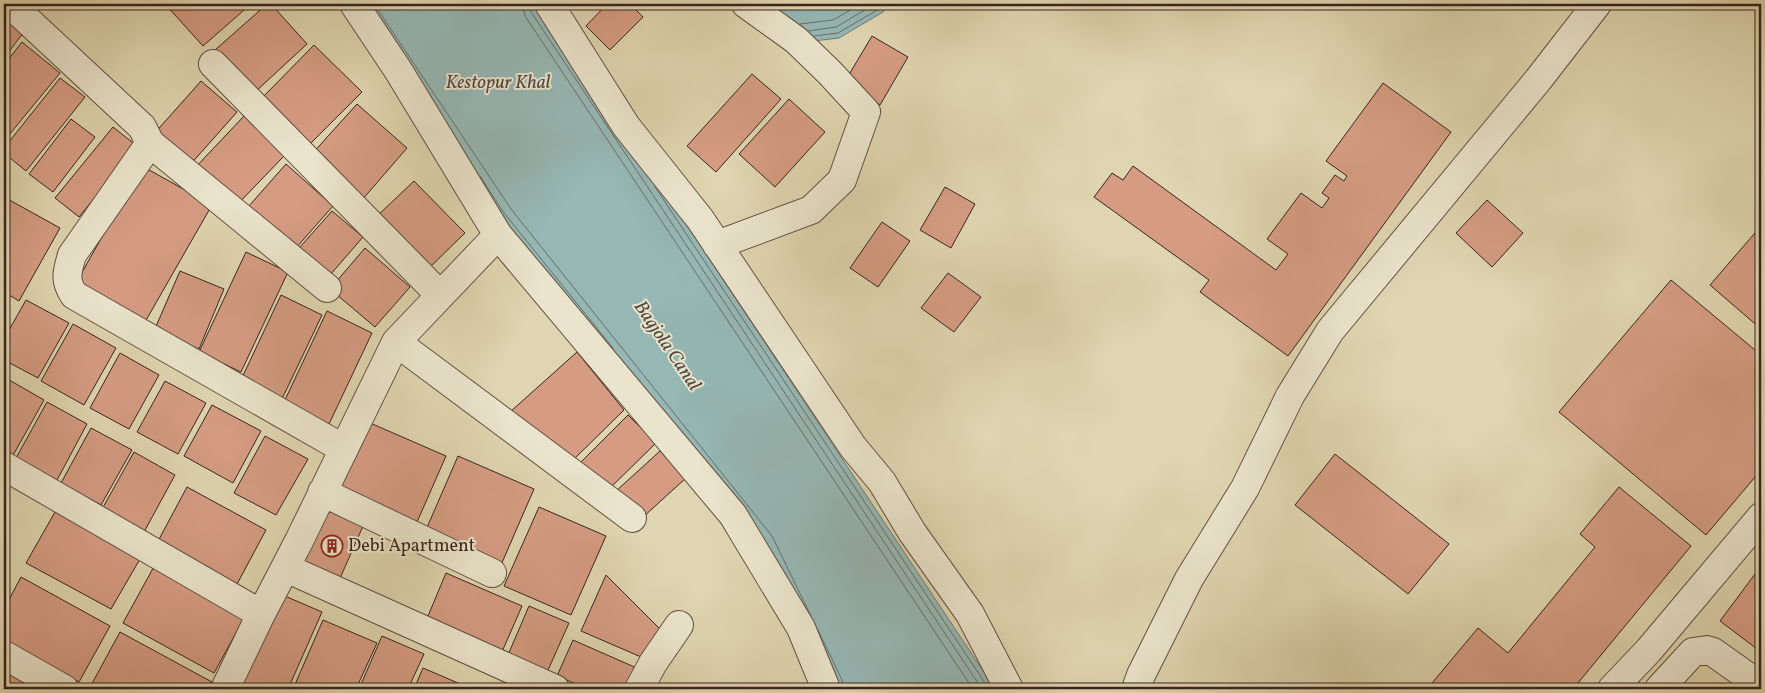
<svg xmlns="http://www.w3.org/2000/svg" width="1765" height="693" viewBox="0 0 1765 693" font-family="Vollkorn,serif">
	<rect width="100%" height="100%" fill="#dfd5b0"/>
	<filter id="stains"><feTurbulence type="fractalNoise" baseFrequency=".004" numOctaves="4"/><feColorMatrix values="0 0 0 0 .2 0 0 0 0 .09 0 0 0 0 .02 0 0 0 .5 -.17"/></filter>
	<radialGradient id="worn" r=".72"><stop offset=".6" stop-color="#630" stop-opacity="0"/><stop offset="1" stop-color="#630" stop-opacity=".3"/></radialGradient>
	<!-- water -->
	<path fill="#96b7b4" stroke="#717c77" d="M 351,4 L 540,4 L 995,689 L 826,689 L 757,547 L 495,220 Z
		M 739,4 L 890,4 L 883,12 L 839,38 L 788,44 Z"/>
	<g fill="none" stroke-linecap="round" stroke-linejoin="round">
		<!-- shore -->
		<path stroke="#686e68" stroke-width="1" d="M 374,4 L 511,209 L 772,536 L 811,616
			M 522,4 L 525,16 L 973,689
			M 529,4 L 531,12 L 982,689
			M 800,24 L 833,20 L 861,4
			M 808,31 L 836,27 L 875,4
			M 814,36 L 838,33 L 879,9 L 884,4
			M 480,176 L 504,213 L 613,348
			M 655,187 L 989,689
			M 818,630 L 842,680 L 844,689"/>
	</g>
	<!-- building -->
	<path fill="#d59c83" stroke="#39241c" d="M 165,4 L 251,4 L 203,46 Z
		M 267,4 L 271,4 L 307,44 L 254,93 L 215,50 Z
		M 607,4 L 630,4 L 643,17 L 610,50 L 586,26 Z
		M 4,16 L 24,32 L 4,58 Z
		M 872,36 L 908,57 L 880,105 L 844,83 Z
		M 22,42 L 60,73 L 4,141 L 4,65 Z
		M 314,45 L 362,92 L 309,145 L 261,99 Z
		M 752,74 L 781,99 L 716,172 L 687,146 Z
		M 60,78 L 85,97 L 26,171 L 4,153 L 4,148 Z
		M 201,81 L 237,112 L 189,166 L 153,135 Z
		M 1383,83 L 1451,132 L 1288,356 L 1200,292 L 1209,280 L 1094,197 L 1112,173 L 1123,180 L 1133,166 L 1276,270 L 1288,254 L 1267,239 L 1301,193 L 1322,208 L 1329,198 L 1322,193 L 1335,175 L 1344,181 L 1347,176 L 1326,161 Z
		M 789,99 L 825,132 L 775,187 L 739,154 Z
		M 357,104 L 407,148 L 362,200 L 311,155 Z
		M 244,116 L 285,155 L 234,208 L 193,170 Z
		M 71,119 L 95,137 L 53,192 L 29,174 Z
		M 113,127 L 137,146 L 79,217 L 55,198 Z
		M 286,164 L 333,206 L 289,256 L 241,215 Z
		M 142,166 L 212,205 L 145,322 L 76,283 Z
		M 414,181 L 465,233 L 425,272 L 374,219 Z
		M 945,187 L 975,204 L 951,248 L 920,230 Z
		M 4,197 L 60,228 L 19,301 L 4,292 Z
		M 1487,200 L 1523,233 L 1492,267 L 1456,233 Z
		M 332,211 L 363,237 L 324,282 L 293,255 Z
		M 882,222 L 910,241 L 878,287 L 850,268 Z
		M 1761,226 L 1761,329 L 1710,285 Z
		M 365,248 L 410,287 L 375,327 L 330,289 Z
		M 246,252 L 288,272 L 241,372 L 199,352 Z
		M 180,271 L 224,289 L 199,349 L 154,331 Z
		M 948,273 L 981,297 L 954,332 L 921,308 Z
		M 1671,280 L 1761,355 L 1761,470 L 1706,535 L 1559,412 Z
		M 281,295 L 322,315 L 281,401 L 240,382 Z
		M 26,300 L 69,323 L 38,378 L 4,360 L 4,339 Z
		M 327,311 L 372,333 L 329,424 L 284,402 Z
		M 73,324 L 116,348 L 84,405 L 41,381 Z
		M 577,352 L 624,410 L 567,466 L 510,412 Z
		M 120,353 L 159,375 L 129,429 L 90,408 Z
		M 4,377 L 44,400 L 11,459 L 4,454 Z
		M 165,381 L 206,403 L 178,454 L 137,432 Z
		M 47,402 L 87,424 L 57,480 L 16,458 Z
		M 212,405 L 261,431 L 233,483 L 184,456 Z
		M 628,415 L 656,443 L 605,493 L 577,466 Z
		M 361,419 L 446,456 L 417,522 L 332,486 Z
		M 91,428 L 132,450 L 101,505 L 61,483 Z
		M 265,436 L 308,459 L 276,515 L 234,493 Z
		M 660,451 L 686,478 L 641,519 L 615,492 Z
		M 134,452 L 175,475 L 144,532 L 102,509 Z
		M 1335,454 L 1449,544 L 1408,594 L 1295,505 Z
		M 458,456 L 534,489 L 501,565 L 425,532 Z
		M 187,487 L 266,530 L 236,586 L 157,543 Z
		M 1619,487 L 1691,546 L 1573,689 L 1427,689 L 1478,628 L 1508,653 L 1595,547 L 1580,534 Z
		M 326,507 L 364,524 L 337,585 L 299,569 Z
		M 539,507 L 606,536 L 571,615 L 504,586 Z
		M 55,512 L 140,559 L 111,609 L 26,563 Z
		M 157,561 L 248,611 L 214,673 L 123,623 Z
		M 1761,566 L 1761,652 L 1720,621 Z
		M 446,573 L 522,606 L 498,661 L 423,628 Z
		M 606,575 L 661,630 L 648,660 L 581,631 Z
		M 21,577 L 110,626 L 79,682 L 4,640 L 4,609 Z
		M 278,593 L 322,612 L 288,689 L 236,689 Z
		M 529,606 L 569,623 L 544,679 L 505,662 Z
		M 323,620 L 377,643 L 356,689 L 293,689 Z
		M 120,632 L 212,682 L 208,689 L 89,689 Z
		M 382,636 L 424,654 L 408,689 L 359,689 Z
		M 573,640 L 639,669 L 630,689 L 588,689 L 557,676 Z
		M 423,668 L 472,689 L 414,689 Z
		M 4,671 L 25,682 L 21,689 L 4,689 Z"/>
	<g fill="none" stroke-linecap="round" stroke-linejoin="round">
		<!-- street casing -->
		<g stroke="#625041" stroke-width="30">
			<path id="street" d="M 10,4 L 142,127 L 150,143 L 72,255 C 67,272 64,280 74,295 L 344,449
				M 354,4 L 398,70 L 498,235 L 733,515 L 801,628 L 826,689
				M 549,4 L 626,126 L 700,219 L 853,447 L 882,482 L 912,532 L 970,614 L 1009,689
				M 213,64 L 440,295
				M 150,143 L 327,288
				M 717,245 L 811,210 L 842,180 L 866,112 L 830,73 L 796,40 L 746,4
				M 396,342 L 632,518
				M 4,466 L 261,614
				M 322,492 L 492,573
				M 286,568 L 555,689
				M 4,655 L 64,689
				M 225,689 L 261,614 L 299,541 L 396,342 L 498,235
				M 639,689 L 653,663 L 679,625
				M 1136,689 L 1141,675 L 1189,579 L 1245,488 L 1290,396 L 1330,331 L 1538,80 L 1597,4
				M 1612,689 L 1649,650 L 1761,517
				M 1659,689 L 1693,652 L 1707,650 L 1713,652 L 1761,686"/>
		</g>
		<!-- street -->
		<use href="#street" stroke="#eae4cc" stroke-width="28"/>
	</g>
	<!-- icons -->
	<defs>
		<g id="building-ring" transform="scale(1.125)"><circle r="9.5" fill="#eae4cc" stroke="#8f2418" stroke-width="1.5"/><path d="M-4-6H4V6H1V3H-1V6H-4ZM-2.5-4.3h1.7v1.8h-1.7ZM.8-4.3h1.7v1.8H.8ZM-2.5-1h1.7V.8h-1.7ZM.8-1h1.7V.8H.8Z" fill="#8f2418"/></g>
	</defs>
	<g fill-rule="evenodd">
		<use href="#building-ring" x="332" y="546"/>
	</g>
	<g text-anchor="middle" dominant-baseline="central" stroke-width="4" stroke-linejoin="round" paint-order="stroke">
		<!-- poi labels -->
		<g font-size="18" fill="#39241c" stroke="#eae4cc" text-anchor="start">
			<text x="348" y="546">Debi Apartment</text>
		</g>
		<!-- water labels -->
		<g font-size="19" font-style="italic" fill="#504942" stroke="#eae4cc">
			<text x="498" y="83">Kestopur Khal</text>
			<text transform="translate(667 346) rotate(56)">Bagjola Canal</text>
		</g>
	</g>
	<!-- margin -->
	<rect width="1765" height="693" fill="none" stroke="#dfd5b0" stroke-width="20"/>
	<rect x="5" y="5" width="1755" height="683" fill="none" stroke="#39241c" stroke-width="2.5"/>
	<rect x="10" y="10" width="1745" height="673" fill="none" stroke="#39241c"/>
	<rect width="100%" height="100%" filter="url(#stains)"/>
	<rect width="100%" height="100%" fill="url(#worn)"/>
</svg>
